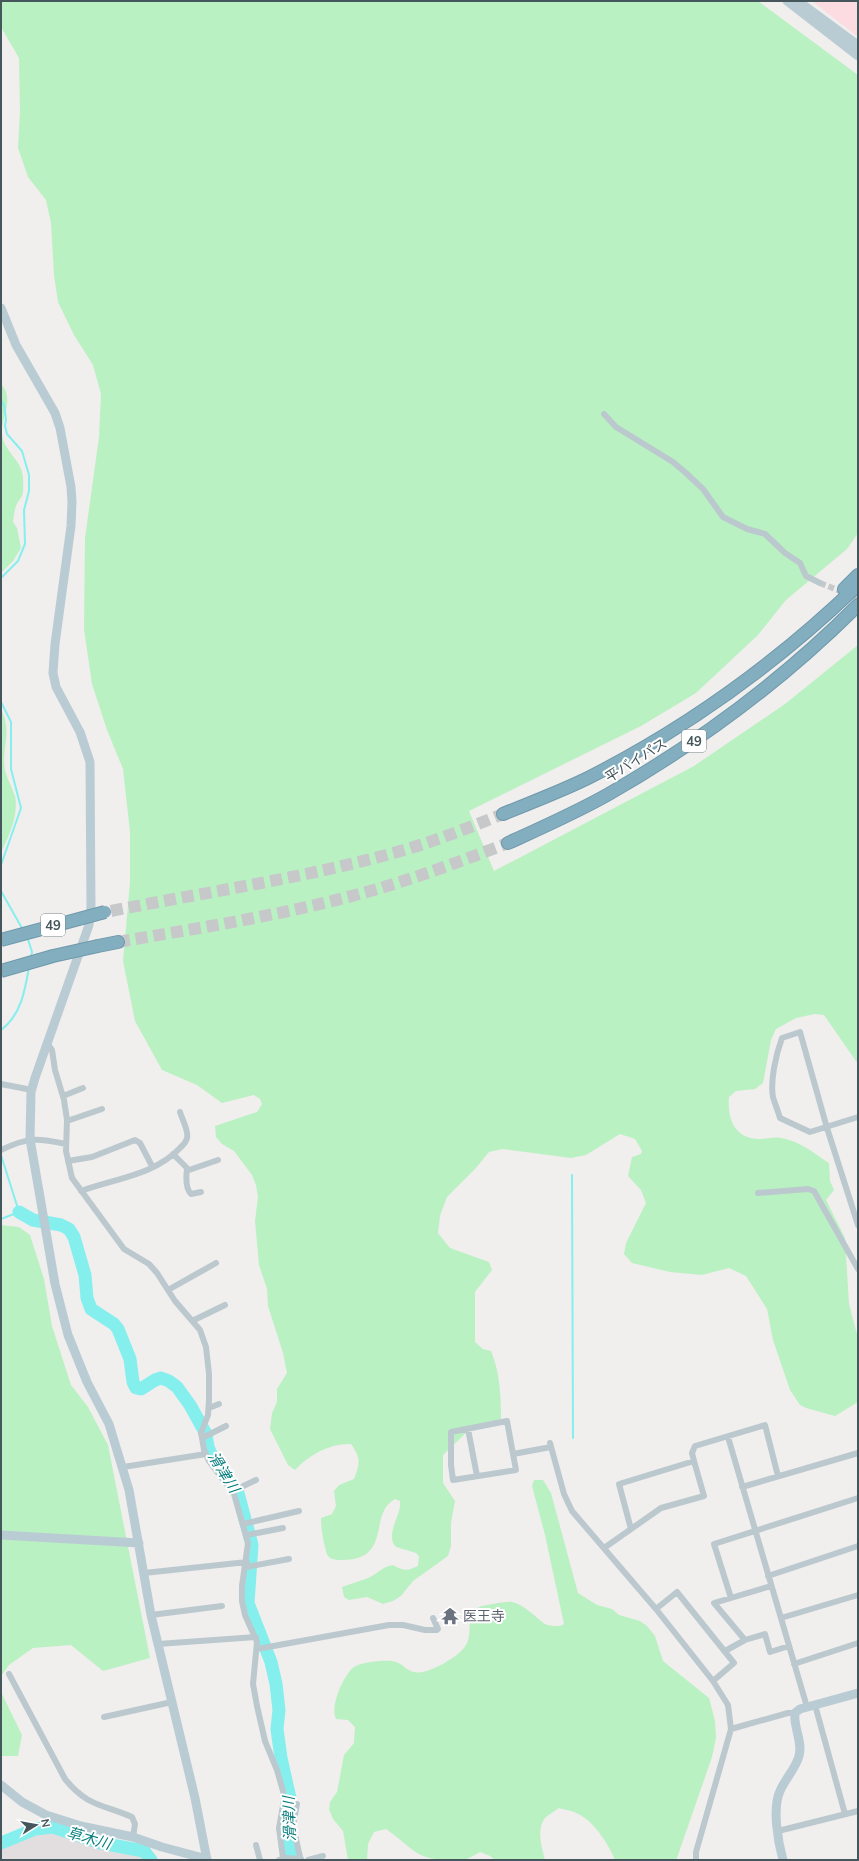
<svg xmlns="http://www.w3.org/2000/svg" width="859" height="1861" viewBox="0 0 859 1861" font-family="Mulish,'Noto Sans JP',sans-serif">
	<rect width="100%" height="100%" fill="#f1eeee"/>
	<!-- education -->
	<path fill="#e2dee0" d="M 52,1831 L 142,1857 L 144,1860 L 1,1860 L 1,1847 L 36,1832 Z"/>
	<!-- medical -->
	<path fill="#fcdce1" d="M 812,1 L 858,1 L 858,37 Z"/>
	<!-- green -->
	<path fill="#baf1c2" d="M 1,1 L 758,1 L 858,75 L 858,533 L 847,549 L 786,600 L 758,635 L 696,693 L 641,726 L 469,811 L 494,871 L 694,766 L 785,704 L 858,645 L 858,1064 L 824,1015 L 815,1014 L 796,1018 L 776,1029 L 771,1040 L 763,1083 L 755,1089 L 736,1091 L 729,1097 C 727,1119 735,1140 761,1139 C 774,1138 776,1136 789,1140 C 804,1144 816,1155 829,1163 L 830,1181 L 834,1190 L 826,1200 L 845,1238 L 849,1304 L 858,1338 L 858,1402 L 835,1416 L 806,1408 L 800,1405 L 790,1390 L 773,1340 L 767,1309 L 746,1276 L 729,1268 L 702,1275 L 670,1272 L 632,1263 L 624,1254 L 626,1243 L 646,1203 L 641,1190 L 628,1176 L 632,1157 L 641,1154 L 642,1151 L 635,1139 L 620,1134 L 586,1155 L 571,1158 L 502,1149 L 489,1152 L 475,1169 L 447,1197 L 440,1216 L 438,1233 L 450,1248 L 489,1262 L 492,1270 L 475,1292 L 475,1342 L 483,1349 L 491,1351 C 500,1373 501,1395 501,1419 L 485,1427 L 467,1432 L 443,1455 L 443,1483 L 455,1501 L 451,1523 L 451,1546 L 448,1556 L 413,1581 L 401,1596 L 393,1601 L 383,1604 L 367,1597 L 349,1600 L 344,1597 L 342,1587 C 350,1584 360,1581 368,1578 C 379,1573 381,1567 393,1565 C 403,1571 407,1571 418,1566 L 419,1556 L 416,1553 L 396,1547 C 384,1535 402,1515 400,1501 L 395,1499 C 367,1514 394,1561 340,1560 C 333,1560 327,1558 326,1551 C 323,1540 321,1529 321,1518 L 332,1514 L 336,1506 L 334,1491 L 339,1485 L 354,1479 C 360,1464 361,1458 351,1444 C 330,1443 309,1455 295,1470 L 288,1465 L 270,1429 L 272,1413 L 277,1402 L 277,1389 L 287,1373 L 283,1353 L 268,1306 L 267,1289 L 259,1265 L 255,1221 L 258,1197 L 256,1185 L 252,1175 L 234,1151 L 222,1144 L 216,1137 L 215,1126 L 257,1112 L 262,1104 L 260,1099 L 254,1095 L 222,1103 L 197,1085 L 162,1070 L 135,1021 L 123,961 L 130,882 L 130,832 L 123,769 L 107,730 L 92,684 L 84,629 L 85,538 L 99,437 L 101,394 L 93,365 L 74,335 L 58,302 L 54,275 L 51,223 L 46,200 L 28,177 L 18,148 L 20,112 L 19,58 L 1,27 Z
		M 1,384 C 15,399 1,416 2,434 C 4,452 22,460 23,477 C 23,483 24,491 22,496 C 20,499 17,503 16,506 C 14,511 14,517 13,522 L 17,528 L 21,548 L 13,561 L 1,573 Z
		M 1,709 C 13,734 1,747 5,770 C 7,779 12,787 15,796 C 19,814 9,837 1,852 Z
		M 1,1225 L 19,1227 L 30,1235 L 44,1279 L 52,1326 L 71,1385 L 88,1407 L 108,1445 L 150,1658 L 103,1671 L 71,1645 L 33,1648 L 9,1665 L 1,1676 Z
		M 534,1480 L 543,1480 L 551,1493 L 578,1593 L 597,1605 L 612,1609 L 619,1615 L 640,1621 L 647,1626 L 655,1636 L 663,1661 L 709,1698 L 715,1721 L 716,1738 L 712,1757 L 677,1858 L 675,1860 L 615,1860 C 609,1845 595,1823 580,1815 C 574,1811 566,1810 559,1808 C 555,1811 549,1814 545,1818 C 536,1829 542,1848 545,1860 L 495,1860 L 490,1856 L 480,1852 C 465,1861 466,1860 448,1860 C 415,1860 411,1846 386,1829 L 374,1832 L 368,1844 L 367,1860 L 348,1860 L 343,1831 L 333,1819 L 329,1809 L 330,1802 L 337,1792 L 344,1755 L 354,1743 L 355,1727 L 348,1720 L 336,1719 C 332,1709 336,1699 339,1690 C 342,1683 348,1671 354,1667 C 361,1662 388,1659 396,1662 C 403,1664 407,1671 414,1672 C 424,1674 434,1668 443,1664 C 451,1659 461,1653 466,1645 C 474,1633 463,1611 482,1606 C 488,1605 507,1601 512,1602 C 525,1605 535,1617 545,1624 C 549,1626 556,1626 560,1626 L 564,1624 L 545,1535 L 532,1486 Z
		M 1,1692 L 22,1735 L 18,1756 L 1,1756 Z"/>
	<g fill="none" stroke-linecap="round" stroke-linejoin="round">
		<!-- stream -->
		<path stroke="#85efee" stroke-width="2" d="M 1,400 L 4,405 L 6,419 L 5,426 L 7,434 L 22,451 L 29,475 L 29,491 L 24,510 L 25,544 L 18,561 L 1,578
			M 1,702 L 11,722 L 11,769 L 21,808 L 1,865
			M 1,891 L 23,930
			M 27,936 L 32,952 L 31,957
			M 1,1030 C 21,1015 25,991 29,967
			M 1,1155 L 19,1212 L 1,1219
			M 572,1175 L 573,1438"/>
		<!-- river -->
		<path stroke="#85efee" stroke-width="13" d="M 19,1212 L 33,1220 L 61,1225 L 69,1229 L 74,1237 L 85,1275 L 87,1298 L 91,1309 L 114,1324 L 118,1329 L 130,1359 L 133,1382 L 136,1388 L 141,1389 L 155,1380 L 161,1378 L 169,1381 L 177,1387 L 190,1405 L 206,1434 L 208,1447 L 214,1461 L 238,1493 L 252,1545 L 248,1603 L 271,1662 L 276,1684 L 279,1710 L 277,1729 L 281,1758 L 290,1798 L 287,1834 L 293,1860
			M 1,1843 L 35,1829 L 53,1827 L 101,1843 L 144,1851 L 151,1860"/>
		<!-- street-tunnel -->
		<path stroke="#c6c8ca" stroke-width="6" stroke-dasharray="6 3" stroke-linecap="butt" d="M 820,583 L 858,598"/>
		<!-- highway-tunnel -->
		<path stroke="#c6c8ca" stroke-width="12" stroke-dasharray="12 6" stroke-linecap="butt" d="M 111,911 C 207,892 304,878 397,852 C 433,842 468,828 503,814
			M 118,942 C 193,929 270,917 344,898 C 400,884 454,864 508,843"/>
		<!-- highway casing -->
		<g stroke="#6e99ab" stroke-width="14">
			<path id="highway" d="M 844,589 L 858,575
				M 503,814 C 532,802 562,791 590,777 C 688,727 778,662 858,585
				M 508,843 C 541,828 575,813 607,795 C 698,743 783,680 858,605
				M 98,946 L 118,942"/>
		</g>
		<!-- street -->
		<path stroke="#bbc9ce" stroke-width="6" d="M 604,414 L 616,427 L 673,462 L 686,473 L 703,489 L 723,517 L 747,529 L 765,534 L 785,553 L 800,563 L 806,576 L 820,583
			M 47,1043 L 52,1050 L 55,1070 L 64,1100 L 67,1120 L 66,1151 L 72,1178 L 124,1249 L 149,1264 L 157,1273 L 175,1301 L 200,1330 L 206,1347 L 209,1374 L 209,1400 L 208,1415 L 201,1433 L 202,1438 L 204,1450 L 209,1461 L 234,1494 L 248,1543 L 242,1586 L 242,1601 L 245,1615 L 257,1642 L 253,1684 L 257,1706 L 265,1741 L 277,1770 L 283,1791 L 284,1800 L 279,1828 L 283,1858
			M 1,1084 L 32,1090
			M 63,1096 L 83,1088
			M 858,1117 L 810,1132 L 780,1118 C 778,1111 775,1104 773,1097 C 770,1081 776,1054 782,1038 L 800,1032 L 827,1128 L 858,1225
			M 67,1121 L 102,1109
			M 1,1150 C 28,1137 37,1138 66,1144
			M 173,1154 L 189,1170 L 218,1160
			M 68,1161 L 92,1157 L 135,1140 L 140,1143 L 152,1166
			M 187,1169 C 186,1177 185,1188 191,1194 L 201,1192
			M 81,1191 C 113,1179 155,1175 180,1148 C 183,1145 186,1143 187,1138 C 189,1131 182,1119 180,1112
			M 758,1193 L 808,1189 L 814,1191 L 858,1269
			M 168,1290 L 216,1263
			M 192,1321 L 225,1305
			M 209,1408 L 219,1404
			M 468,1429 L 477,1476
			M 728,1437 L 807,1707
			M 202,1438 L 226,1426
			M 550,1443 L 564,1494 L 572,1511 L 656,1609 L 713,1681 L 728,1705 L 731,1729 L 696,1852 L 696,1860
			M 513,1454 L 507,1421 L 451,1432 L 451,1465 L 453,1480 L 516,1470 L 513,1454 L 551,1447
			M 123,1467 L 206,1454
			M 742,1487 L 858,1453
			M 233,1491 L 256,1480
			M 243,1524 L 299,1511
			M 631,1529 L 619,1484 L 694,1461 L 692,1453 L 695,1446 L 765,1425 L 778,1476
			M 247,1535 L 283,1528
			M 604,1548 L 661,1508 L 704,1496 L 694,1461
			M 246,1567 L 289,1559
			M 144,1573 L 247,1562
			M 768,1576 L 858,1546
			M 771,1586 L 714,1603 L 745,1640 L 765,1634 L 770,1652 L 789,1646
			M 731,1598 L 714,1544 L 858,1498
			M 656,1609 L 677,1592 L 734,1663 L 713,1681
			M 151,1615 L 222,1606
			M 781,1618 L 858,1595
			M 158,1644 L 256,1637
			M 257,1649 L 389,1625 L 403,1625 L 425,1630 L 437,1630 L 438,1629 L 433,1618
			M 725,1651 L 745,1640
			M 794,1664 L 858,1643
			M 9,1674 L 65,1779 C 88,1807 102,1804 132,1817 L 135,1824 L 133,1837
			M 815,1705 L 845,1814
			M 104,1717 L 172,1702
			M 731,1729 L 788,1713 L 795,1713
			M 297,1804 L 293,1826 L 300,1857
			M 778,1831 L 858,1811
			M 256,1845 L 260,1860
			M 279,1860 L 287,1858 L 301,1859
			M 308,1860 L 323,1856"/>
		<!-- secondary -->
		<path stroke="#baccd3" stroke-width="9" d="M 787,1 L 858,56
			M 798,1 L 858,45
			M 1,308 L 16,345 L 55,413 L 60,428 L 71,487 L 72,502 L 71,526 L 55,644 L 53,673 L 56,687 L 80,732 L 90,762 L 91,907 L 89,925 L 35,1078 L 31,1092 L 30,1139 L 55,1284 L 68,1335 L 87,1382 L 109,1424 L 129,1490 L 151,1615 L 195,1798 L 207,1860
			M 1,1535 L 139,1543
			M 1,1785 L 22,1802 L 46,1815 L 81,1826 L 133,1837 L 162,1847 L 207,1859
			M 783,1860 C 778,1842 772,1808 780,1791 C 785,1779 796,1768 799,1756 C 803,1741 793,1727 795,1713 L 800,1709 L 858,1693"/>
		<!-- highway -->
		<use href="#highway" stroke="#83aebf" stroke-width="12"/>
		<!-- highway-bridge casing -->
		<g stroke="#6e99ab" stroke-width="14" stroke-linecap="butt">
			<path id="highway-bridge" d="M 1,940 L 105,912
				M 1,971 L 53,956 L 98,946"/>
		</g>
		<!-- highway-bridge -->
		<use href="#highway-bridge" stroke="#83aebf" stroke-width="12"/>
	</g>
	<!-- icons -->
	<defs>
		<g id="temple-bare" transform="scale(1.38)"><path d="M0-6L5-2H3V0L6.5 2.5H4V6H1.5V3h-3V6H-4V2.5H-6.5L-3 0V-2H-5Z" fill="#6b7280" stroke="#fff" stroke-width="2.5" paint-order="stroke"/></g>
	</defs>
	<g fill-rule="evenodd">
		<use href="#temple-bare" x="450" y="1616"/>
	</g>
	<g text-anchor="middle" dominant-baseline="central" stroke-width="4" stroke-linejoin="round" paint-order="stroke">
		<!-- shield labels -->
		<g fill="#fff" stroke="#7d898d" stroke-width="1">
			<rect x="682" y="730" width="24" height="22" rx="3"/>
			<rect x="41" y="914" width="24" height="22" rx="3"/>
		</g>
		<g font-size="13" font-weight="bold" fill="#45565c">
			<text x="694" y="741">49</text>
			<text x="53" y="925">49</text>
		</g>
		<!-- street labels -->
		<g font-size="14" fill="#45565c" stroke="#fff">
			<text transform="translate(636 760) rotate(-32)">平バイパス</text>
		</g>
		<!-- worship labels -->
		<g font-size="14" fill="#5b616d" stroke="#fff" text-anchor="start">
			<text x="463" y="1616">医王寺</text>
		</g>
		<!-- water labels -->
		<g font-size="15" font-style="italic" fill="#097f7e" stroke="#fff">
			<text transform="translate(224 1472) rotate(58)">滑津川</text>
			<text transform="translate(289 1819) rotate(-92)">滑津川</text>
			<text transform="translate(89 1838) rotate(16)">草木川</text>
		</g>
	</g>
	<!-- border -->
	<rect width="859" height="1861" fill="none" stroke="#45565c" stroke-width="4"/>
	<!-- north arrow -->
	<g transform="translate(36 1825) rotate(79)" stroke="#ffffff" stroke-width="3" paint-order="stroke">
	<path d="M0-3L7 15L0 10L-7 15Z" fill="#45565c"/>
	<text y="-6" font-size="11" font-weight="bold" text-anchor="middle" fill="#45565c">N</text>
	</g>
</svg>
